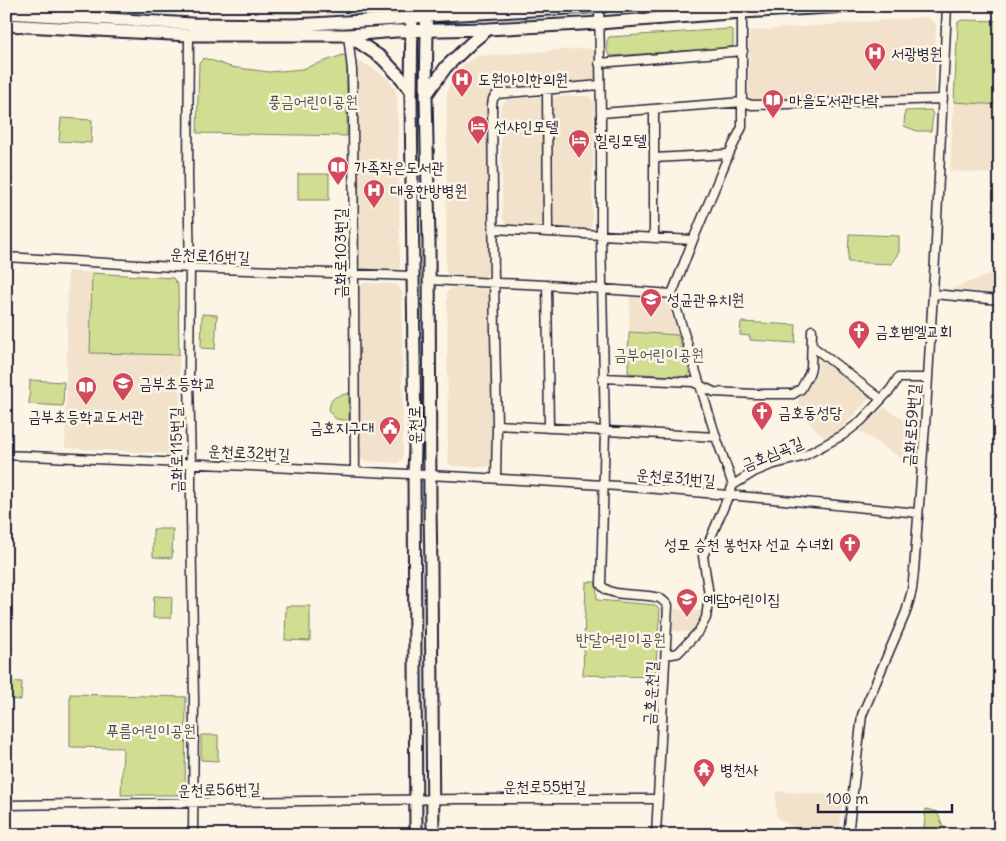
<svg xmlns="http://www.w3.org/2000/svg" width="1006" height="841" viewBox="0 0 1006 841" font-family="Delius,'Poor Story',sans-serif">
	<rect width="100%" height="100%" fill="#fcf5e5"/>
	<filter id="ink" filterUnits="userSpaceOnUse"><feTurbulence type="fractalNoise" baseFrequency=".02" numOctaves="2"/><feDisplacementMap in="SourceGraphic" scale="10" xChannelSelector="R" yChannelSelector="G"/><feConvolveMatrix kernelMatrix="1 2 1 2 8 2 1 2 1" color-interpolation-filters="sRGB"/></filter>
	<g filter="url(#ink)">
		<!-- built -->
		<path fill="#f2e2cb" d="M 927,17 L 936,23 L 935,93 L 931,95 L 753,102 L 749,99 L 749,31 Z
			M 962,20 L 1000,21 L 1000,219 L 994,216 L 997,174 L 950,171 L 958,22 Z
			M 589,48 L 595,53 L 595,78 L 590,82 L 493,90 L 490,94 L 488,105 L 488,274 L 483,278 L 452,277 L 446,273 L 447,93 L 450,83 L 456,74 L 465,63 L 478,56 Z
			M 357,61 L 371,67 L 387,78 L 395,88 L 397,98 L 399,172 L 400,269 L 397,272 L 363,270 L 358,262 Z
			M 557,96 L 589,96 L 594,102 L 592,225 L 588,229 L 557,228 L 554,225 L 553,98 Z
			M 540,97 L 544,102 L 544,222 L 539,226 L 507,225 L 503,220 L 500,107 L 507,99 Z
			M 1000,270 L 1000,294 L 951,289 Z
			M 68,271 L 173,278 L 178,285 L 181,449 L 174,454 L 65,448 Z
			M 364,283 L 397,284 L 402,291 L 403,458 L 398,463 L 364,461 L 359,457 L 359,287 Z
			M 452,288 L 486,289 L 491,295 L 492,463 L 487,467 L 452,466 L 448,462 L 447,292 Z
			M 630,297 L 664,299 L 668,304 L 678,335 L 629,332 Z
			M 818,360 L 821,360 L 868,396 L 868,400 L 832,438 L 826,439 L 800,414 L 796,406 L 799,398 L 818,372 Z
			M 884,407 L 915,427 L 913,466 L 859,431 Z
			M 674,609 L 703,611 L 698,626 L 693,632 L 672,631 Z
			M 776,791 L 843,796 L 839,835 L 807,835 L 776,817 Z"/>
		<!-- green -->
		<path fill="#d1de91" stroke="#7a8066" d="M 272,6 L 358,6 L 358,10 L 317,13 L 272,13 Z
			M 962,20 L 1000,21 L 1000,105 L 954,102 L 958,22 Z
			M 730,29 L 733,31 L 733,45 L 730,48 L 611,56 L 607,52 L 607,41 L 609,37 Z
			M 343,55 L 347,58 L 347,136 L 197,133 L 199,63 L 204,58 L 231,67 L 269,72 L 302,69 Z
			M 931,110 L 933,115 L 931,131 L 917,131 L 904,126 L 905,111 Z
			M 61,118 L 92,120 L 91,143 L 59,141 Z
			M 298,174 L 329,174 L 329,200 L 298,200 Z
			M 849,234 L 899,236 L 899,252 L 891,264 L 848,262 Z
			M 92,273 L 173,278 L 178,285 L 179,355 L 90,353 Z
			M 202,314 L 217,315 L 215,349 L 201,348 Z
			M 741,322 L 796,325 L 795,343 L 750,340 L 750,336 L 740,335 Z
			M 629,332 L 678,335 L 690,373 L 687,377 L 628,373 Z
			M 30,380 L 64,382 L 63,406 L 29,404 Z
			M 349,393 L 349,421 L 336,419 L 329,412 C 330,396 335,397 349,393 Z
			M 153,529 L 173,529 L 172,558 L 153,557 Z
			M 586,582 L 596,582 L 597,600 L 655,605 L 660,609 L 655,677 L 583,675 Z
			M 154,596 L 172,597 L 171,618 L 153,618 Z
			M 286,606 L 310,606 L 310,641 L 285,640 Z
			M 6,681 L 22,682 L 21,700 L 6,699 Z
			M 70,694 L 186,697 L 185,790 L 179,795 L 121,795 L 123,748 L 70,747 Z
			M 201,735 L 218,735 L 218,761 L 201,760 Z
			M 926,809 L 937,812 L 947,835 L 923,835 Z"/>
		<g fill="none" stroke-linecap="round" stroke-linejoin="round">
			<!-- street casing -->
			<g stroke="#22223b" stroke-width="11">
				<path id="street" d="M 599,6 L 601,113 L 601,235 L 605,431 L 601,585 C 612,599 642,592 659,598 C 662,599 665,603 668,605 L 656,835
					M 189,35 L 188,175 L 190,268 L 189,382 L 191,463 L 191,515 L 194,701 L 193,835
					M 348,35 L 352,70 L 353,113 L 355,471
					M 599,63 L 743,51
					M 547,89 L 548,232
					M 654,109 L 654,238
					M 601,113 L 743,102 L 752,105 L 943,99
					M 654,158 L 729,154
					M 494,229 L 693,240
					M 6,257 L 190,268 L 412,276
					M 429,280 L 547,285 L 672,294
					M 547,285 L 549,428
					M 933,294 L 1000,300
					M 812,346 L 881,399
					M 603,378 L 693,382 L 714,392 L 755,394 L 793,394 L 801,389 L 809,374 L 811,368 L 812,330
					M 497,425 L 716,437
					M 6,455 C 205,464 404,472 602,485 C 708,492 813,503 918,513
					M 496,478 L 497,425 L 494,283 L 492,105 L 493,99 L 497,94 L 600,85
					M 733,485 L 716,437 L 672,294 L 693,240 L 729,154 L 742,127 L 742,12
					M 666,655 L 678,653 L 699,631 L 706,618 L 709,595 L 703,556 L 733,485 L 754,472 L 771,465 L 802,457 L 843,435 L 861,421 L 891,389 L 898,378 L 928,378
					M 6,805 L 461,799 L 658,799
					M 848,835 L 862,715 L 906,612 L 912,590 L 914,571 L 926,412 L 936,241 L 947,6"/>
			</g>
			<!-- secondary casing -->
			<g stroke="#22223b" stroke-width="15">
				<path id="secondary" d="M 412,6 L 411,97 L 415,447 L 414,474 L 416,835
					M 425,6 L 427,31 L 426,95 L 429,242 L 430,508 L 431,568 L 433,835
					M 6,13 L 192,24 L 295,25 L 396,19 L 425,16 L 604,6
					M 6,25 L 189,35 L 348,35 L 396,31 L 488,29 L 599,23 L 742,12 L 847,6
					M 348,35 L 382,58 L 402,79 L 411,92
					M 426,95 L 446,67 L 471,43 L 488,29"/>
			</g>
			<!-- street -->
			<use href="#street" stroke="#fcf5e5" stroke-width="8"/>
			<!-- secondary -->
			<use href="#secondary" stroke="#fcf5e5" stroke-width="11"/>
		</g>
	</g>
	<!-- icons -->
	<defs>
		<g id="hospital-pin" transform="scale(1.125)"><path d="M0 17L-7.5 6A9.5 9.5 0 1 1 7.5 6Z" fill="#d1495b" stroke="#fcf5e5"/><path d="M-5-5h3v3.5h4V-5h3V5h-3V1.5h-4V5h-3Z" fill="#fff"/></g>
		<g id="library-pin" transform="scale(1.125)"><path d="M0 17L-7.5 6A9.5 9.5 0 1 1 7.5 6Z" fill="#d1495b" stroke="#fcf5e5"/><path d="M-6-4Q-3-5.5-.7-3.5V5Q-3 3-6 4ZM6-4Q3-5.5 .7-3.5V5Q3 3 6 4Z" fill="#fff"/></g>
		<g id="hotel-pin" transform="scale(1.125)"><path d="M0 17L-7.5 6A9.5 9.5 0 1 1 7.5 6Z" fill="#d1495b" stroke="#fcf5e5"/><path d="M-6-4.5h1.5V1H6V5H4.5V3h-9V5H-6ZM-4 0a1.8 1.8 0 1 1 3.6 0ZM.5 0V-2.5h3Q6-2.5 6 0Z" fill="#fff"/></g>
		<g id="school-pin" transform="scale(1.125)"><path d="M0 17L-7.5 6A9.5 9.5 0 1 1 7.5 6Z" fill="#d1495b" stroke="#fcf5e5"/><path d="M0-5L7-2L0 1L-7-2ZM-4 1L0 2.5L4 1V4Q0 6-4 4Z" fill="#fff"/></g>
		<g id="church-pin" transform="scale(1.125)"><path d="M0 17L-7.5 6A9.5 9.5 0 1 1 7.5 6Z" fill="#d1495b" stroke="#fcf5e5"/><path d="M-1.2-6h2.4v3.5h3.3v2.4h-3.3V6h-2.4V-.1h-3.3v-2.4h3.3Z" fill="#fff"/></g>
		<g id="civic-pin" transform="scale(1.125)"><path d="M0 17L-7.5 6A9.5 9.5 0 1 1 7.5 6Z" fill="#d1495b" stroke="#fcf5e5"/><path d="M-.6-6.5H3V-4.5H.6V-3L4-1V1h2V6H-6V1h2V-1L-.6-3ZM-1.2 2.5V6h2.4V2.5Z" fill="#fff"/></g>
		<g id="temple-pin" transform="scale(1.125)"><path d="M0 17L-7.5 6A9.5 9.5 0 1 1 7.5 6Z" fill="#d1495b" stroke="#fcf5e5"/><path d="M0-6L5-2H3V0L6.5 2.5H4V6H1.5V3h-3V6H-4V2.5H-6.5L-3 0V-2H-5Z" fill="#fff"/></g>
	</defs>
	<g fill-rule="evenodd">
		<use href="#hospital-pin" x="875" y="53"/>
		<use href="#hospital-pin" x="462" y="79"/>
		<use href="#library-pin" x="773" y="100"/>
		<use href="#hotel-pin" x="478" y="126"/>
		<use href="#hotel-pin" x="579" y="140"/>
		<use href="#library-pin" x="338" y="167"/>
		<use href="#hospital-pin" x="374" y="190"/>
		<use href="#school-pin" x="651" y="299"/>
		<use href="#church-pin" x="859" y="331"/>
		<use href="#school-pin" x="123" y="383"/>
		<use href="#library-pin" x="86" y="387"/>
		<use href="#church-pin" x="762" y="412"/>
		<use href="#civic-pin" x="390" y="427"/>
		<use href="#church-pin" x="850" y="544"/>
		<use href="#school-pin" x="687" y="599"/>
		<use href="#temple-pin" x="704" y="769"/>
	</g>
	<g text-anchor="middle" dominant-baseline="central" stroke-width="5" stroke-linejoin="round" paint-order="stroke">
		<!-- poi labels -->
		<g font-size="16" fill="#22223b" stroke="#fcf5e5" text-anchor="start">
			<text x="891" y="53">서광병원</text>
			<text x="478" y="79">도원아이한의원</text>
			<text x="789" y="100">마을도서관다락</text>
			<text x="494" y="126">선샤인모텔</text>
			<text x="595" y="140">힐링모텔</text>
			<text x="354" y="167">가족작은도서관</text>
			<text x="390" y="190">대웅한방병원</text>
			<text x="667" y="299">성균관유치원</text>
			<text x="875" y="331">금호벧엘교회</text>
			<text x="139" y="383">금부초등학교</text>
			<text x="778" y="412">금호동성당</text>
			<text x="86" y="416" text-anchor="middle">금부초등학교도서관</text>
			<text x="374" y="427" text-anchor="end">금호지구대</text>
			<text x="834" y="544" text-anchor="end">성모 승천 봉헌자 선교 수녀회</text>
			<text x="703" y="599">예담어린이집</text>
			<text x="720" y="769">병천사</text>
		</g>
		<!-- park labels -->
		<g font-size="16" fill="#4e5150" stroke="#fcf5e5">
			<text x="313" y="101">풍금어린이공원</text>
			<text x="659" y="354">금부어린이공원</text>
			<text x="621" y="639">반달어린이공원</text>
			<text x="151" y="730">푸름어린이공원</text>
		</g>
		<!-- street labels -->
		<g font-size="16" fill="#22223b" stroke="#fcf5e5">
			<text transform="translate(340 253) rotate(-90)">금화로103번길</text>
			<text transform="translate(210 255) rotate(3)">운천로16번길</text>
			<text transform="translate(414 425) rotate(-90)">운천로</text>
			<text transform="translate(911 425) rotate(-86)">금화로59번길</text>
			<text transform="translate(176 450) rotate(-91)">금화로115번길</text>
			<text transform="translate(249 452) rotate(3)">운천로32번길</text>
			<text transform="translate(772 453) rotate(-22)">금호심곡길</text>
			<text transform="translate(676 477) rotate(5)">운천로31번길</text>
			<text transform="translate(650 693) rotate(-87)">금호운천길</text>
			<text x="545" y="786">운천로55번길</text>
			<text transform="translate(219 789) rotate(-1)">운천로56번길</text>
		</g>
	</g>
	<!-- margin -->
	<rect width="1006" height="841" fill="none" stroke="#fcf5e5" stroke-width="25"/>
	<rect x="12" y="12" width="981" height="816" fill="none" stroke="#22223b" stroke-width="2" filter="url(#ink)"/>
	<!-- scale -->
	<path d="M818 804v8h134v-8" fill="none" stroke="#22223b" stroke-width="2.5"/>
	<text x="826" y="804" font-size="15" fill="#22223b" stroke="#fcf5e5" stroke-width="4" paint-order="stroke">100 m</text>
</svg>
